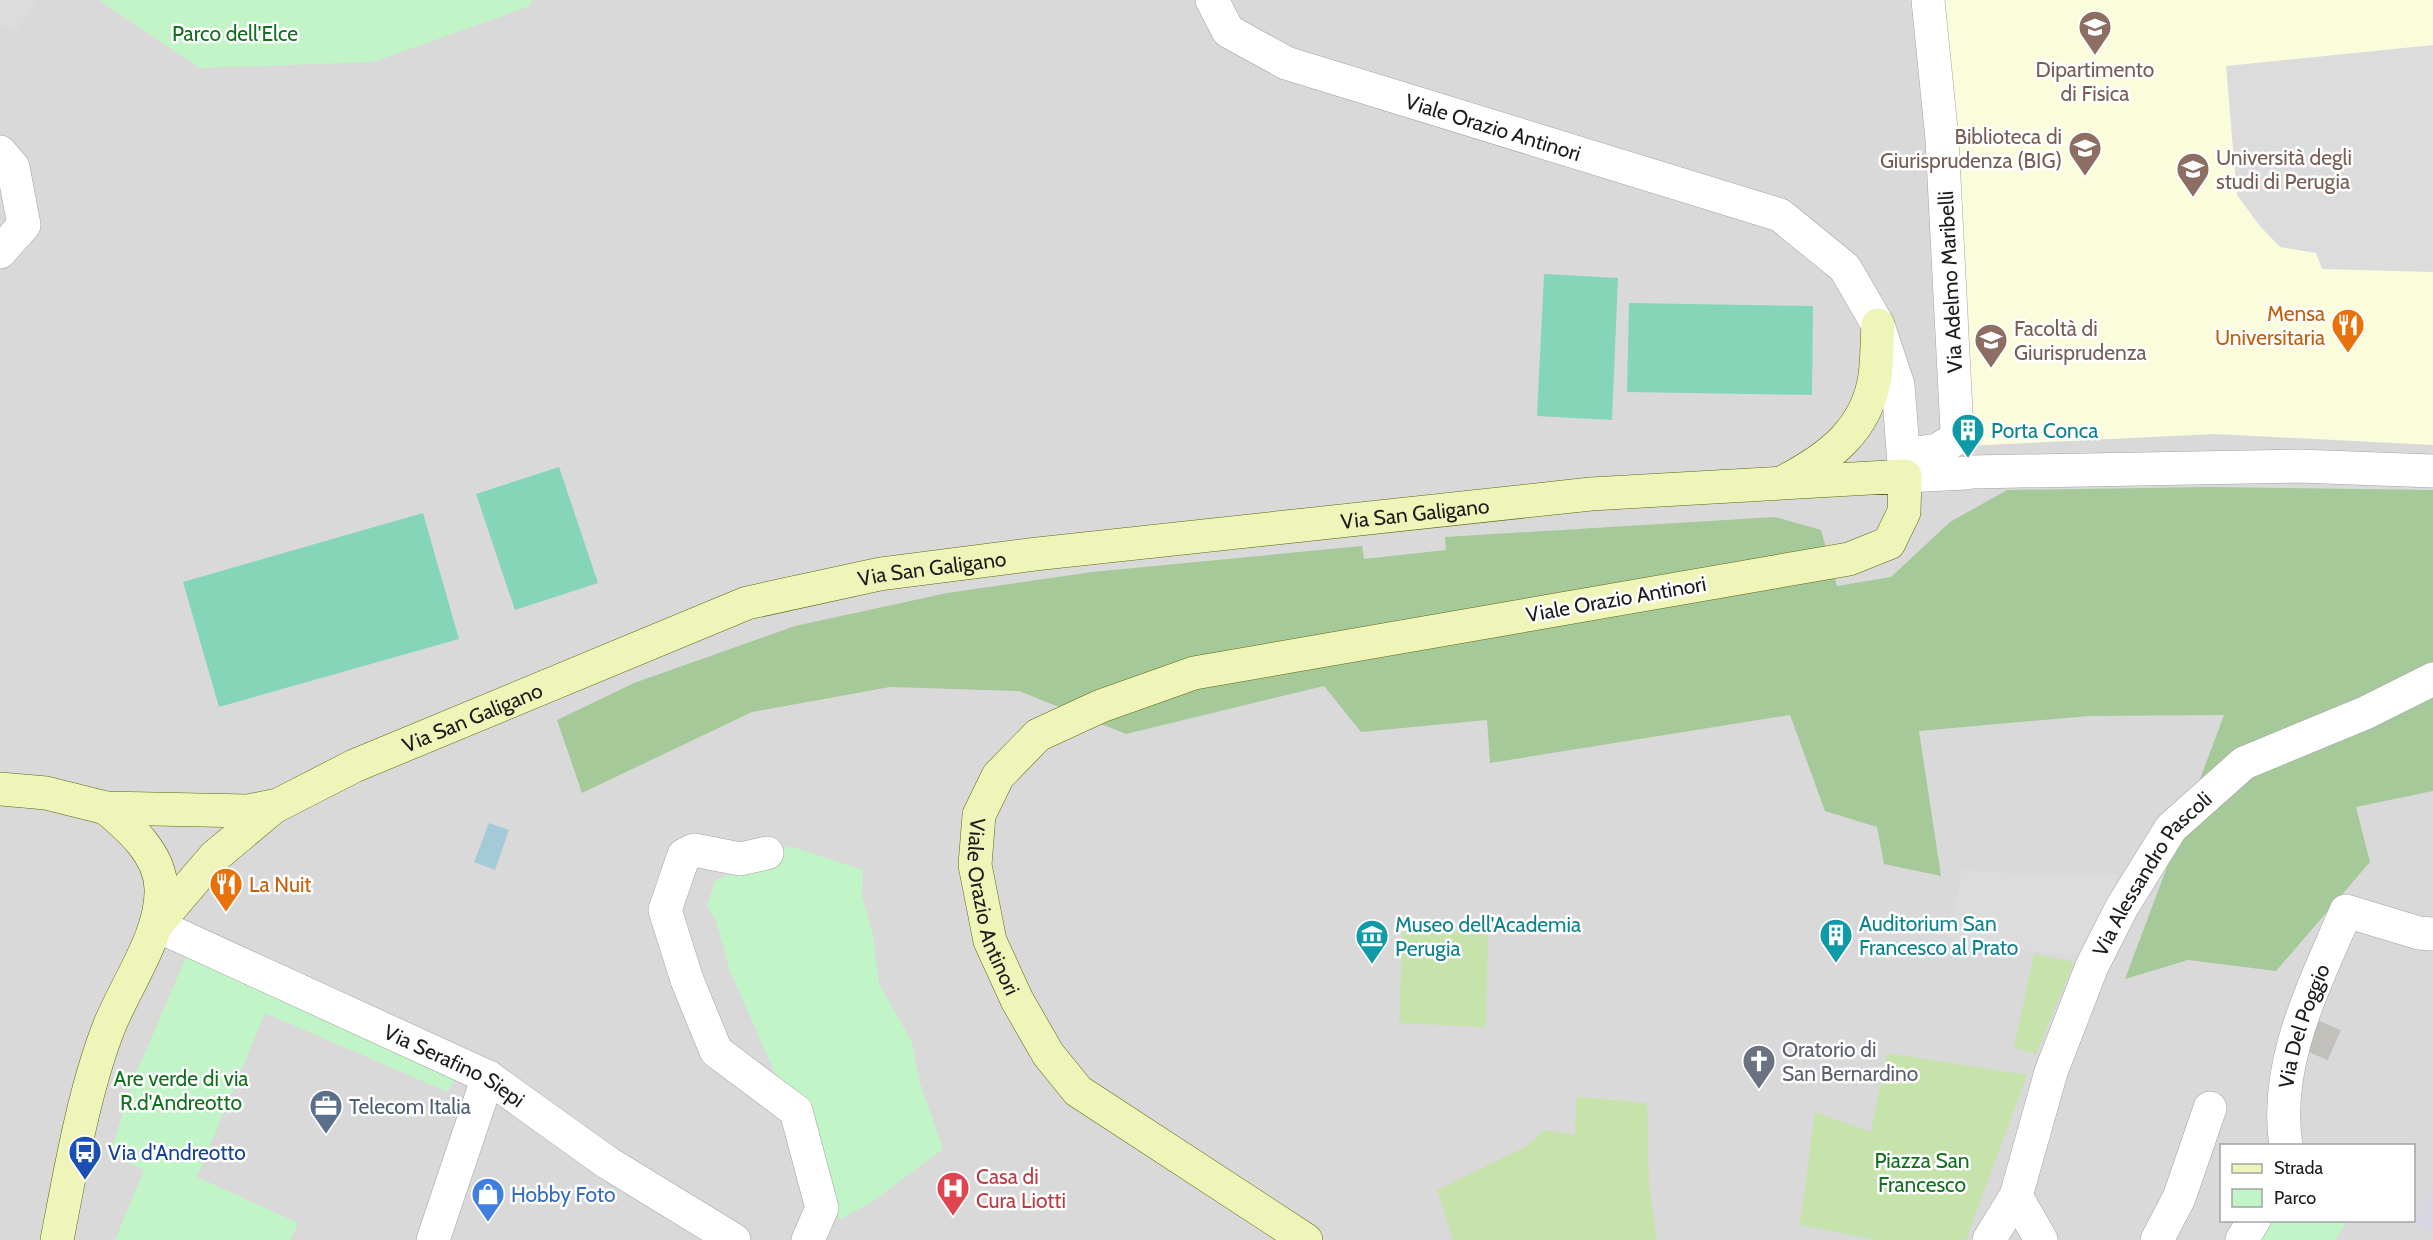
<svg xmlns="http://www.w3.org/2000/svg" width="2433" height="1240" viewBox="0 0 2433 1240" font-family="Cabin,sans-serif">
	<rect width="100%" height="100%" fill="#ece9e2"/>
	<!-- residential -->
	<path fill="#dad9d9" fill-rule="evenodd" d="M 0,0 L 2433,0 L 2433,1240 L 0,1240 ZM 2222,1146 L 2414,1146 L 2414,1220 L 2222,1220 Z"/>
	<!-- education -->
	<path fill="#fbfcdb" d="M 1942,0 L 2433,0 L 2433,445 L 2215,434 L 1964,446 Z"/>
	<!-- grass -->
	<path fill="#c5e3ab" d="M 1403,924 L 1488,926 L 1486,1027 L 1399,1023 Z
		M 2034,954 L 2074,962 L 2036,1054 L 2014,1048 Z
		M 1887,1053 L 2027,1075 L 1966,1240 L 1877,1240 L 1800,1225 L 1815,1112 L 1871,1132 Z
		M 1576,1097 L 1647,1103 L 1649,1185 L 1657,1240 L 1453,1240 L 1437,1190 L 1527,1146 L 1544,1130 L 1575,1135 Z"/>
	<!-- forest -->
	<path fill="#a6c99a" d="M 2208,487 L 2433,490 L 2433,791 L 2356,807 L 2370,862 L 2276,971 L 2188,960 L 2125,979 L 2224,715 L 2089,716 L 1919,731 L 1941,876 L 1884,864 L 1877,827 L 1825,811 L 1790,715 L 1490,763 L 1487,720 L 1361,732 L 1324,686 L 1126,734 L 1019,691 L 890,687 L 752,712 L 582,793 L 557,720 L 634,683 L 795,626 L 947,593 L 1092,572 L 1362,546 L 1364,559 L 1446,550 L 1445,537 L 1775,517 L 1821,530 L 1837,586 L 1891,577 L 1950,522 L 2007,490 Z"/>
	<!-- park -->
	<path fill="#c1f4c6" d="M 99,0 L 532,0 L 530,6 L 373,62 L 200,68 Z
		M 789,846 L 863,870 L 862,896 L 873,936 L 879,984 L 911,1040 L 920,1083 L 943,1149 L 873,1201 L 840,1220 L 816,1123 L 801,1101 L 775,1073 L 730,971 L 716,921 L 707,905 L 716,880 Z
		M 186,957 L 456,1076 L 448,1092 L 265,1013 L 197,1177 L 298,1223 L 291,1240 L 115,1240 L 144,1170 L 110,1153 L 135,1076 Z
		M 2268,1221 L 2347,1221 L 2335,1240 L 2256,1240 Z"/>
	<!-- pitch -->
	<path fill="#85d6b9" d="M 1544,274 L 1618,278 L 1612,420 L 1537,416 Z
		M 1629,303 L 1813,306 L 1812,395 L 1627,392 Z
		M 559,467 L 598,583 L 515,610 L 476,494 Z
		M 423,513 L 459,639 L 219,707 L 183,582 Z"/>
	<!-- parking -->
	<path fill="#dcdcdc" d="M 0,0 L 36,0 L 16,32 L 0,24 Z
		M 2433,45 L 2433,272 L 2322,269 L 2316,253 L 2280,247 L 2259,225 L 2237,195 L 2226,66 Z
		M 1962,870 L 2055,876 L 2117,874 L 2115,894 L 2082,956 L 1949,944 Z"/>
	<!-- plaza -->
	<path fill="#d7d6e2" d="M 2433,1184 L 2433,1236 L 2414,1225 Z"/>
	<!-- water -->
	<path fill="#a5cad7" d="M 489,823 L 509,830 L 495,870 L 474,862 Z"/>
	<g fill="none" stroke-linecap="round" stroke-linejoin="round">
		<!-- street-tunnel -->
		<path stroke="#c2c0ba" stroke-width="33" stroke-dasharray="33 16" stroke-linecap="butt" d="M 2304,1032 L 2345,1050"/>
		<!-- street casing -->
		<g stroke="#a3a3a3" stroke-width="34">
			<g id="street">
				<path id="s1" d="M 1212,0 L 1228,31 L 1286,63 L 1780,215 L 1845,268 L 1878,325 L 1898,385 L 1905,476 L 1966,473"/>
				<path d="M 0,152 L 13,167 L 24,225 L 0,252"/>
				<path d="M 1904,455 L 1937,450 L 1954,440 L 1957,431 L 1942,139 L 1928,0"/>
				<path d="M 1972,472 L 2299,466 L 2433,471"/>
				<path d="M 767,853 L 740,859 L 694,850 L 684,855 L 665,910 L 687,980 L 716,1051 L 796,1111 L 822,1208 L 808,1240"/>
				<path id="s2" d="M 156,925 L 488,1077 L 608,1163 L 734,1240"/>
				<path id="s3" d="M 2286,1146 C 2273,1063 2315,985 2346,911 L 2419,933 L 2433,934"/>
				<path d="M 2016,1196 L 2041,1240"/>
				<path d="M 433,1240 L 488,1077"/>
				<path id="s4" d="M 1989,1240 L 2016,1196 L 2051,1072 L 2092,966 L 2122,907 L 2171,828 L 2244,763 L 2365,713 L 2433,679"/>
				<path d="M 2157,1240 L 2179,1198 L 2210,1108"/>
				<path d="M 2242,1240 L 2254,1220"/>
			</g>
		</g>
		<!-- secondary casing -->
		<g stroke="#5c680d" stroke-width="34">
			<g id="secondary">
				<path d="M 1785,481 C 1829,458 1867,430 1875,376 C 1877,360 1877,342 1878,325"/>
				<path id="s5" d="M 0,789 L 46,793 L 106,808 L 248,811 L 278,805 L 354,766 L 747,603 L 880,574 L 1036,554 L 1591,494 L 1905,476 L 1904,512 L 1889,543 L 1849,559 L 1194,673 L 1101,706 L 1038,735 L 998,776 L 979,815 L 975,865 L 990,941 L 1017,1000 L 1048,1054 L 1078,1091 L 1306,1240"/>
				<path d="M 156,925 L 214,857 L 275,806"/>
				<path d="M 57,1240 C 70,1173 83,1096 107,1032 C 123,988 163,936 161,888 C 160,854 130,828 106,808"/>
			</g>
		</g>
		<!-- street -->
		<use href="#street" stroke="#fff" stroke-width="33"/>
		<!-- secondary -->
		<use href="#secondary" stroke="#eff4b9" stroke-width="33"/>
	</g>
	<!-- icons -->
	<defs>
		<g id="university-pin" transform="scale(1.725)"><path d="M0 17L-7.5 6A9.5 9.5 0 1 1 7.5 6Z" fill="#8d6e63" stroke="#fff"/><path d="M0-5L7-2L0 1L-7-2ZM-4 1L0 2.5L4 1V4Q0 6-4 4Z" fill="#fff"/></g>
		<g id="restaurant-pin" transform="scale(1.725)"><path d="M0 17L-7.5 6A9.5 9.5 0 1 1 7.5 6Z" fill="#e8710a" stroke="#fff"/><path d="M-5-6h1v4h1v-4h1v4h1v-4h1v5L-1.5 .5V6h-2V.5L-5-1ZM5-6V6H3V1.5H1.5Q1.5-4 5-6Z" fill="#fff"/></g>
		<g id="building-pin" transform="scale(1.725)"><path d="M0 17L-7.5 6A9.5 9.5 0 1 1 7.5 6Z" fill="#0f9aa8" stroke="#fff"/><path d="M-4-6H4V6H1V3H-1V6H-4ZM-2.5-4.3h1.7v1.8h-1.7ZM.8-4.3h1.7v1.8H.8ZM-2.5-1h1.7V.8h-1.7ZM.8-1h1.7V.8H.8Z" fill="#fff"/></g>
		<g id="museum-pin" transform="scale(1.725)"><path d="M0 17L-7.5 6A9.5 9.5 0 1 1 7.5 6Z" fill="#0f9aa8" stroke="#fff"/><path d="M0-6L6-3V-2H-6V-3ZM-5-1h2V3h-2ZM-1-1h2V3h-2ZM3-1h2V3H3ZM-6 4H6V6H-6Z" fill="#fff"/></g>
		<g id="church-pin" transform="scale(1.725)"><path d="M0 17L-7.5 6A9.5 9.5 0 1 1 7.5 6Z" fill="#6b7280" stroke="#fff"/><path d="M-1.2-6h2.4v3.5h3.3v2.4h-3.3V6h-2.4V-.1h-3.3v-2.4h3.3Z" fill="#fff"/></g>
		<g id="office-pin" transform="scale(1.725)"><path d="M0 17L-7.5 6A9.5 9.5 0 1 1 7.5 6Z" fill="#5c6f8a" stroke="#fff"/><path d="M-6-3h4V-5.5h4V-3h4V5H-6ZM-1-4.5V-3h2v-1.5ZM-6 0V1H6V0Z" fill="#fff"/></g>
		<g id="bus-pin" transform="scale(1.725)"><path d="M0 17L-7.5 6A9.5 9.5 0 1 1 7.5 6Z" fill="#1a4fb4" stroke="#fff"/><path d="M-5-6H5V4H4V6H2V4H-2V6H-4V4H-5ZM-3.5-4V0h7V-4ZM-3.5 1.2v1.5H-2V1.2ZM2 1.2v1.5H3.5V1.2Z" fill="#fff"/></g>
		<g id="hospital-pin" transform="scale(1.725)"><path d="M0 17L-7.5 6A9.5 9.5 0 1 1 7.5 6Z" fill="#e0444e" stroke="#fff"/><path d="M-5-5h3v3.5h4V-5h3V5h-3V1.5h-4V5h-3Z" fill="#fff"/></g>
		<g id="shop-pin" transform="scale(1.725)"><path d="M0 17L-7.5 6A9.5 9.5 0 1 1 7.5 6Z" fill="#3f7fe0" stroke="#fff"/><path d="M-5-2.5h2.3a2.7 3.5 0 0 1 5.4 0H5L5.5 6h-11ZM-1.5-2.5h3a1.5 2.3 0 0 0-3 0Z" fill="#fff"/></g>
	</defs>
	<g fill-rule="evenodd">
		<use href="#university-pin" x="2095" y="27"/>
		<use href="#university-pin" x="2085" y="148"/>
		<use href="#university-pin" x="2193" y="169"/>
		<use href="#restaurant-pin" x="2348" y="325"/>
		<use href="#university-pin" x="1991" y="340"/>
		<use href="#building-pin" x="1968" y="430"/>
		<use href="#restaurant-pin" x="226" y="884"/>
		<use href="#building-pin" x="1836" y="935"/>
		<use href="#museum-pin" x="1372" y="936"/>
		<use href="#church-pin" x="1759" y="1061"/>
		<use href="#office-pin" x="326" y="1106"/>
		<use href="#bus-pin" x="85" y="1152"/>
		<use href="#hospital-pin" x="953" y="1188"/>
		<use href="#shop-pin" x="488" y="1194"/>
	</g>
	<g text-anchor="middle" dominant-baseline="central" stroke-width="5" stroke-linejoin="round" paint-order="stroke">
		<!-- park labels -->
		<g font-size="21" fill="#13701e" stroke="#fff">
			<text x="235" y="33">Parco dell'Elce</text>
			<text x="181" y="1078">Are verde di via<tspan x="181" dy="24">R.d'Andreotto</tspan></text>
			<text x="1922" y="1160">Piazza San<tspan x="1922" dy="24">Francesco</tspan></text>
		</g>
		<!-- education labels -->
		<g font-size="21" fill="#785e54" stroke="#fff" text-anchor="start">
			<text x="2095" y="69" text-anchor="middle">Dipartimento<tspan x="2095" dy="24">di Fisica</tspan></text>
			<text x="2062" y="136" text-anchor="end">Biblioteca di<tspan x="2062" dy="24">Giurisprudenza (BIG)</tspan></text>
			<text x="2216" y="157">Università degli<tspan x="2216" dy="24">studi di Perugia</tspan></text>
			<text x="2014" y="328">Facoltà di<tspan x="2014" dy="24">Giurisprudenza</tspan></text>
		</g>
		<!-- street labels -->
		<g font-size="21" fill="#1c1c1c" stroke="#fff">
			<text stroke="none"><textPath href="#s1" startOffset="318">Viale Orazio Antinori</textPath></text>
			<text transform="translate(1950 282) rotate(-93)">Via Adelmo Maribelli</text>
			<text stroke="none"><textPath href="#s5" startOffset="1466">Via San Galigano</textPath></text>
			<text stroke="none"><textPath href="#s5" startOffset="980">Via San Galigano</textPath></text>
			<text transform="translate(1616 599) rotate(-10)">Viale Orazio Antinori</text>
			<text stroke="none"><textPath href="#s5" startOffset="494">Via San Galigano</textPath></text>
			<text stroke="none"><textPath href="#s4" startOffset="405">Via Alessandro Pascoli</textPath></text>
			<text stroke="none"><textPath href="#s5" startOffset="3099">Viale Orazio Antinori</textPath></text>
			<text stroke="none"><textPath href="#s3" startOffset="123">Via Del Poggio</textPath></text>
			<text stroke="none"><textPath href="#s2" startOffset="330">Via Serafino Siepi</textPath></text>
		</g>
		<!-- food labels -->
		<g font-size="21" fill="#c56008" stroke="#fff" text-anchor="end">
			<text x="2325" y="313">Mensa<tspan x="2325" dy="24">Universitaria</tspan></text>
			<text x="249" y="884" text-anchor="start">La Nuit</text>
		</g>
		<!-- culture labels -->
		<g font-size="21" fill="#0d838f" stroke="#fff" text-anchor="start">
			<text x="1991" y="430">Porta Conca</text>
			<text x="1859" y="923">Auditorium San<tspan x="1859" dy="24">Francesco al Prato</tspan></text>
			<text x="1395" y="924">Museo dell'Academia<tspan x="1395" dy="24">Perugia</tspan></text>
		</g>
		<!-- worship labels -->
		<g font-size="21" fill="#5b616d" stroke="#fff" text-anchor="start">
			<text x="1782" y="1049">Oratorio di<tspan x="1782" dy="24">San Bernardino</tspan></text>
		</g>
		<!-- service labels -->
		<g font-size="21" fill="#4e5e75" stroke="#fff" text-anchor="start">
			<text x="349" y="1106">Telecom Italia</text>
		</g>
		<!-- transit labels -->
		<g font-size="21" fill="#164399" stroke="#fff" text-anchor="start">
			<text x="108" y="1152">Via d'Andreotto</text>
		</g>
		<!-- health labels -->
		<g font-size="21" fill="#be3a42" stroke="#fff" text-anchor="start">
			<text x="976" y="1176">Casa di<tspan x="976" dy="24">Cura Liotti</tspan></text>
		</g>
		<!-- shop labels -->
		<g font-size="21" fill="#366cbe" stroke="#fff" text-anchor="start">
			<text x="511" y="1194">Hobby Foto</text>
		</g>
	</g>
	<!-- legend -->
	<rect x="2220" y="1144" width="195" height="78" fill="#ffffff" stroke="#a4a4a4" stroke-width="1.5"/>
	<rect x="2232" y="1164" width="30" height="9" fill="#eff4b9" stroke="#a4a4a4" stroke-width="1.5"/>
	<text x="2274" y="1174" font-size="18" fill="#1c1c1c">Strada</text>
	<rect x="2232" y="1189" width="30" height="18" fill="#c1f4c6" stroke="#a4a4a4" stroke-width="1.5"/>
	<text x="2274" y="1204" font-size="18" fill="#1c1c1c">Parco</text>
</svg>
